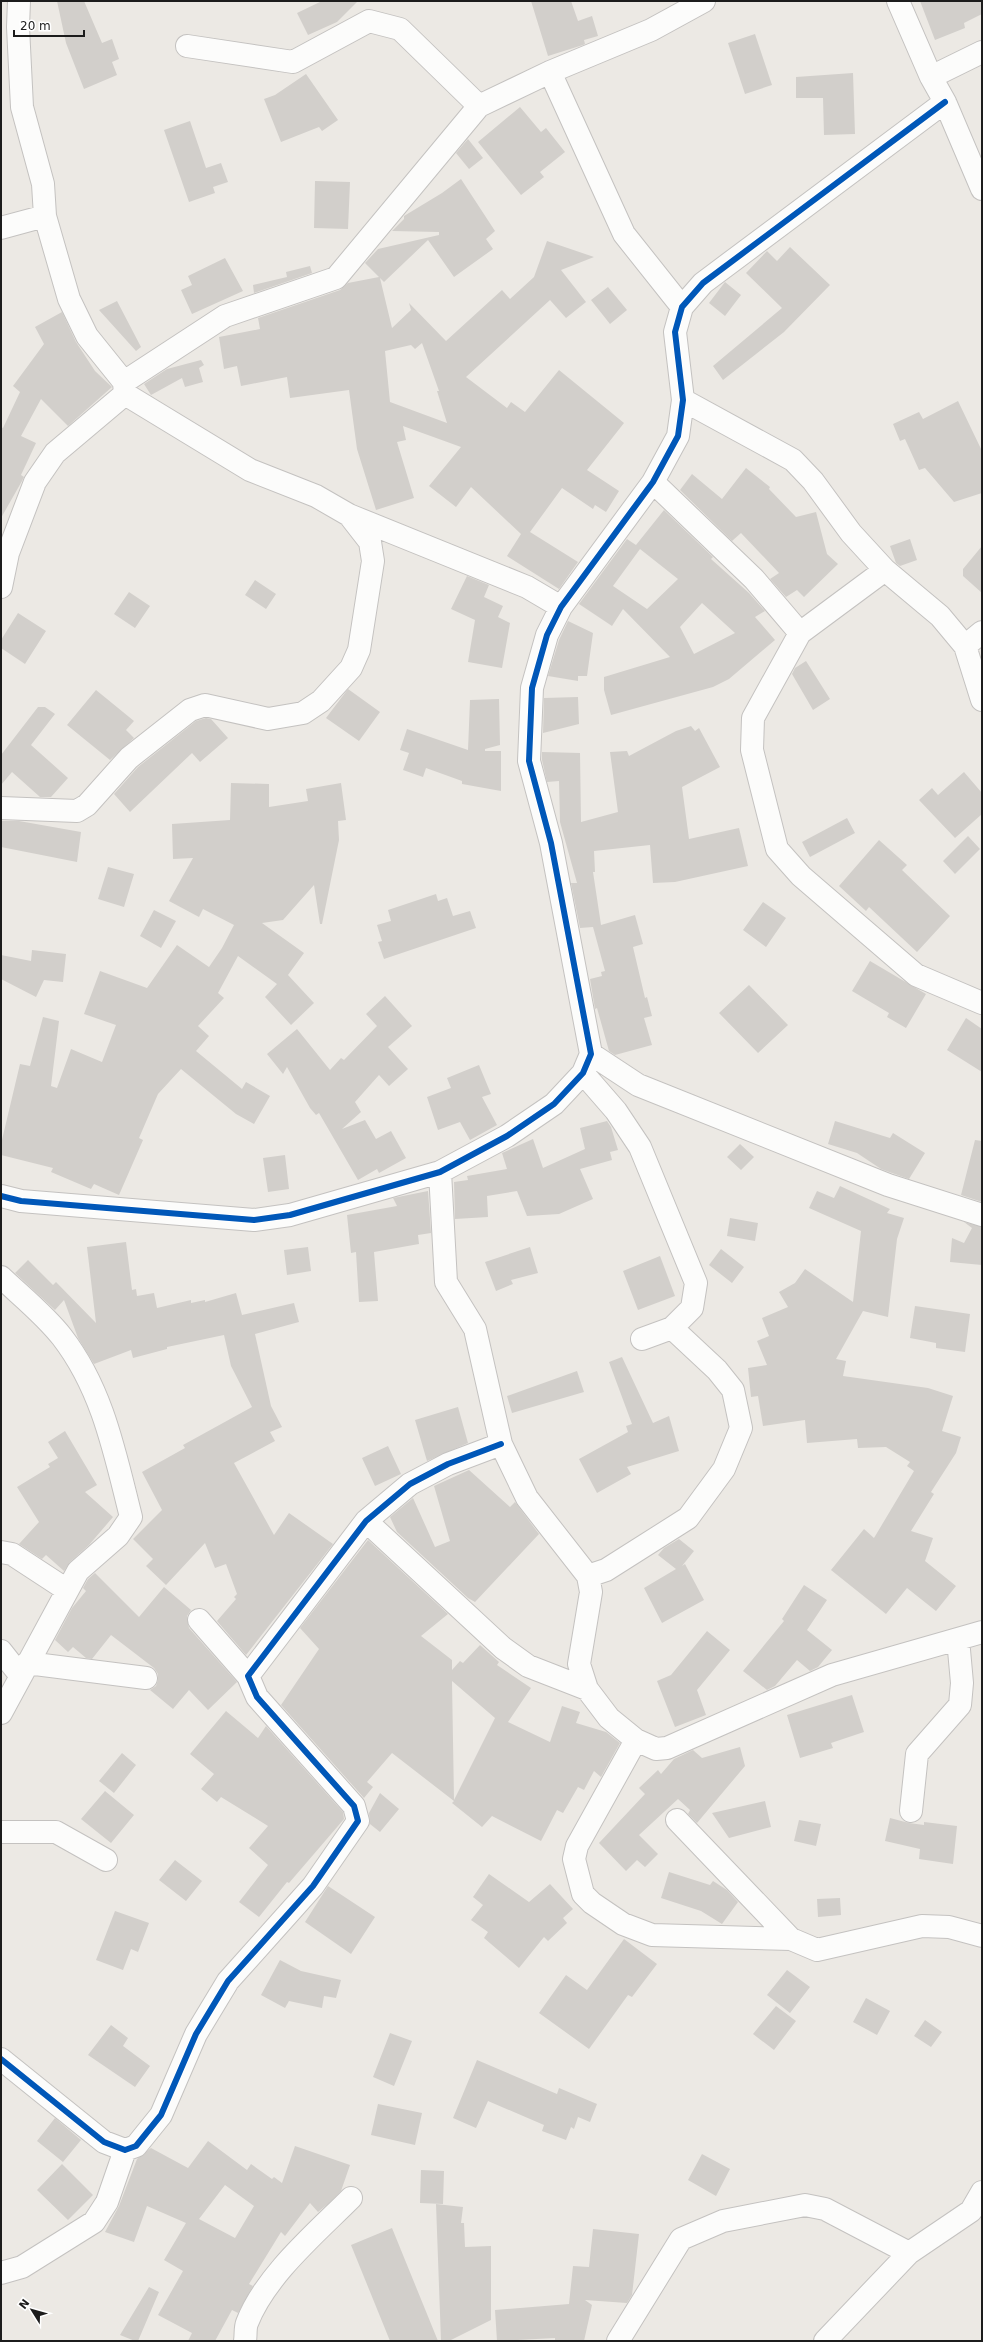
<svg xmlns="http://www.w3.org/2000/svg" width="983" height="2342" viewBox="0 0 983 2342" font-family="'DejaVu Sans',sans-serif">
	<rect width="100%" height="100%" fill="#ece9e4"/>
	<!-- building -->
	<path fill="#d2cfcb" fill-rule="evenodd" d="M 57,1 L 84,1 L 102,43 L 112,39 L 119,59 L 112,62 L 117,75 L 84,89 L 66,43 Z
		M 322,1 L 358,1 L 337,22 L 308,35 L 297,13 Z
		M 531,1 L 571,1 L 578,21 L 592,16 L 598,36 L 584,40 L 585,44 L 583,45 L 548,56 Z
		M 920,1 L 982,1 L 982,14 L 964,23 L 965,28 L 935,40 Z
		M 755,34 L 772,85 L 745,94 L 728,43 Z
		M 853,73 L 855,134 L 824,135 L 823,98 L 796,98 L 796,77 Z
		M 306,74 L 338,120 L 322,131 L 319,127 L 281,142 L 264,99 L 275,95 Z
		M 520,107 L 541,132 L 546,128 L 565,152 L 540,172 L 544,177 L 521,195 L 478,142 Z
		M 190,121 L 206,168 L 221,163 L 228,182 L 213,187 L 215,193 L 189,202 L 164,130 Z
		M 468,139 L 483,158 L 469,169 L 456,153 Z
		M 461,179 L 495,231 L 486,239 L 493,249 L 454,277 L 428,240 L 384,282 L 380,278 L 392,328 L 411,310 L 409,303 L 446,341 L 502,290 L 510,299 L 534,277 L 547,241 L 594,257 L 561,270 L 586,302 L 566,318 L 550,300 L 466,377 L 507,408 L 511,402 L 525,412 L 559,370 L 624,423 L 587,470 L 619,491 L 606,512 L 595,505 L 593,509 L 562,488 L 530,532 L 578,562 L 559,589 L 507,556 L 521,534 L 471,487 L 456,507 L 429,486 L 461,447 L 403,426 L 406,440 L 397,442 L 414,498 L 376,510 L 357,449 L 349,390 L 290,398 L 287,377 L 241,386 L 237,366 L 224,369 L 219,337 L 260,329 L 258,318 L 340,290 L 348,283 L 379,277 L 365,263 L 378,249 L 439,235 L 439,232 L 392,231 L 404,219 L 404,216 L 442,193 ZM 422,343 L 439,391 L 437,391 L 447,423 L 390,402 L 385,351 L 411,345 L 415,349 Z
		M 315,181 L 350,182 L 348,229 L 314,228 Z
		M 790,247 L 830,285 L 784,332 L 723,380 L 713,366 L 782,308 L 746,273 L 767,251 L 777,261 Z
		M 225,258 L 243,291 L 192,314 L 181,290 L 192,285 L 188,276 Z
		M 310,266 L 312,273 L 254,293 L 253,285 L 287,277 L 286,272 Z
		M 725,282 L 741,295 L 725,316 L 709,303 Z
		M 608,287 L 627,310 L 610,324 L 591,300 Z
		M 117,301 L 141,347 L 136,351 L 99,310 Z
		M 62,312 L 76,342 L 95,371 L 112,387 L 68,426 L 41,399 L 21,436 L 36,443 L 21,475 L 24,477 L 22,481 L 1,518 L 1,427 L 3,428 L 20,392 L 13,386 L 44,344 L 35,327 Z
		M 201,360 L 204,365 L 199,368 L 203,382 L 185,387 L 182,378 L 151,395 L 144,384 L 167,369 Z
		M 958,401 L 982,451 L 982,493 L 954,502 L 925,468 L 919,470 L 905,439 L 900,441 L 893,424 L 919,412 L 923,419 Z
		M 746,468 L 770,487 L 769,489 L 796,517 L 816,512 L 827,554 L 838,564 L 804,597 L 797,590 L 786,597 L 770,579 L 779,573 L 741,533 L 732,541 L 680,490 L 692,474 L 722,499 Z
		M 664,510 L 713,557 L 711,559 L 749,593 L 765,611 L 755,617 L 775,640 L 729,679 L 713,687 L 611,715 L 604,690 L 604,677 L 670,657 L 623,609 L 612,626 L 579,604 L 627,539 L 636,545 ZM 640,549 L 678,579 L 647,609 L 613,586 ZM 702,603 L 735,633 L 694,654 L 680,627 Z
		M 910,539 L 917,560 L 900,566 L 896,563 L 890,546 Z
		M 982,546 L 982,593 L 963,576 L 963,569 Z
		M 467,576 L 489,585 L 484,597 L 503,606 L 498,617 L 510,623 L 502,668 L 468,662 L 475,620 L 451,609 Z
		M 255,580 L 276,594 L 266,609 L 245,595 Z
		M 129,592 L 150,606 L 135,628 L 114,614 Z
		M 18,613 L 46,631 L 25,664 L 1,648 L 1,640 Z
		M 568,621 L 593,633 L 587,676 L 578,676 L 578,681 L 548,676 L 559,640 Z
		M 806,661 L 830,699 L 813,710 L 792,674 L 795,668 Z
		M 348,689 L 380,712 L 359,741 L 326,718 Z
		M 96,690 L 134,721 L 126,730 L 134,738 L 110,760 L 67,725 Z
		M 578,697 L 579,724 L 543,733 L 544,698 Z
		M 499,699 L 500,745 L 485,749 L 485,751 L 501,751 L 501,791 L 462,784 L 462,781 L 426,768 L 423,777 L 403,770 L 409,753 L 400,750 L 407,729 L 468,750 L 470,700 Z
		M 38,707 L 45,707 L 55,714 L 31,745 L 68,778 L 51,797 L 40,797 L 12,772 L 1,785 L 1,755 Z
		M 206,718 L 211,719 L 228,738 L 200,762 L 192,753 L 130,812 L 114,794 L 138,767 L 196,721 Z
		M 691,726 L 695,731 L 699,728 L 720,767 L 682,787 L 689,839 L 739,828 L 748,866 L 675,882 L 653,883 L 650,845 L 594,851 L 595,872 L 593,872 L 601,925 L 635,915 L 643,944 L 633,947 L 645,998 L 647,997 L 652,1016 L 644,1018 L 652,1045 L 615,1055 L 609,1051 L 597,1008 L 595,1009 L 590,979 L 602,976 L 601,972 L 605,971 L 593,927 L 580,928 L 571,883 L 577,883 L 560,822 L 559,781 L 547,782 L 542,760 L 542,752 L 580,753 L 581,822 L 618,812 L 610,752 L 627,751 L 629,756 L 676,731 Z
		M 964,772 L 982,793 L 982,814 L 955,838 L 919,800 L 932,788 L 938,795 Z
		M 231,783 L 269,784 L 269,807 L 308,801 L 306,789 L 341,783 L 346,820 L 338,821 L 339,840 L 322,924 L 320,924 L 314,885 L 283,920 L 262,923 L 304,953 L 288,975 L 314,1003 L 291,1025 L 265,997 L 277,984 L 238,956 L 218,993 L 224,998 L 198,1026 L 209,1036 L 196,1051 L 242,1089 L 246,1082 L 270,1096 L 254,1124 L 236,1114 L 181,1069 L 158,1094 L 139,1138 L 143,1140 L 119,1195 L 94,1184 L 91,1189 L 51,1172 L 53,1168 L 1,1155 L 1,1144 L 20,1064 L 30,1066 L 43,1017 L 59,1021 L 51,1086 L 57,1088 L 71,1049 L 102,1062 L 116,1025 L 84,1014 L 100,971 L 147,988 L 177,945 L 209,967 L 222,948 L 234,925 L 203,909 L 199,917 L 169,901 L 193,858 L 173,859 L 172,824 L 230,820 Z
		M 847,818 L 855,833 L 810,857 L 802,842 Z
		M 1,821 L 19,821 L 81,832 L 77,862 L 1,847 Z
		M 968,836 L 980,849 L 955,874 L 943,861 Z
		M 879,840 L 907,865 L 902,870 L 950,916 L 917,952 L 869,907 L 866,911 L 839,886 Z
		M 108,867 L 134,874 L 124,907 L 98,899 Z
		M 436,894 L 438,901 L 447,898 L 453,916 L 470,911 L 476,928 L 384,959 L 378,942 L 382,941 L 377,925 L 391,921 L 388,910 Z
		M 763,902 L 786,918 L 766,947 L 743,930 Z
		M 154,910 L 176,921 L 161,948 L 140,936 Z
		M 32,950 L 66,954 L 63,982 L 44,980 L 36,997 L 1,979 L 1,955 L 31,961 Z
		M 870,961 L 926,994 L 906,1028 L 887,1017 L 889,1013 L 852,991 Z
		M 749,985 L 788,1025 L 758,1053 L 719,1013 Z
		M 385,996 L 412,1026 L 388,1047 L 408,1069 L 389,1086 L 379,1075 L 355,1102 L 361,1112 L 342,1129 L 365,1120 L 376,1139 L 391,1131 L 406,1158 L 379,1173 L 377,1169 L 358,1180 L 319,1113 L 316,1115 L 310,1108 L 287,1067 L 283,1074 L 267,1054 L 297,1029 L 330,1070 L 341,1058 L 344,1060 L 377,1026 L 366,1014 Z
		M 966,1018 L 982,1029 L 982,1072 L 947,1050 Z
		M 479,1065 L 491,1094 L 482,1097 L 497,1125 L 470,1140 L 460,1122 L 438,1130 L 427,1097 L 451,1088 L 447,1078 Z
		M 607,1121 L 611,1127 L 618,1150 L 610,1152 L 612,1160 L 580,1169 L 593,1199 L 559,1214 L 527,1216 L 517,1191 L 487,1196 L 488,1217 L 455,1219 L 454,1182 L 468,1180 L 467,1176 L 507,1169 L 502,1153 L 533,1139 L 543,1168 L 585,1149 L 580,1128 Z
		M 835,1121 L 890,1138 L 893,1133 L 925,1153 L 909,1179 L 892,1173 L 881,1169 L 857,1153 L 828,1144 Z
		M 975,1140 L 982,1141 L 982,1202 L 961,1195 Z
		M 740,1144 L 754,1157 L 741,1170 L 727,1157 Z
		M 285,1155 L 289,1189 L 268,1192 L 263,1158 Z
		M 840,1186 L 890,1209 L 887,1213 L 904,1218 L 897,1239 L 888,1317 L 863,1311 L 836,1359 L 846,1361 L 843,1376 L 928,1388 L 953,1396 L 942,1431 L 961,1437 L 956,1453 L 931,1492 L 934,1494 L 911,1531 L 933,1538 L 925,1561 L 956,1586 L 936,1611 L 907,1588 L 886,1614 L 831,1570 L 864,1529 L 874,1538 L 914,1471 L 907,1466 L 910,1462 L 886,1447 L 858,1448 L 857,1439 L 807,1443 L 805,1420 L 763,1426 L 758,1396 L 751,1397 L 748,1368 L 767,1365 L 757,1341 L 769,1336 L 762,1318 L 788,1307 L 779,1292 L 795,1283 L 805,1269 L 853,1302 L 861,1231 L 809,1208 L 817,1191 L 834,1198 Z
		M 428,1191 L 431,1233 L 418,1235 L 419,1244 L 374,1252 L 378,1301 L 359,1302 L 356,1252 L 351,1253 L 347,1215 L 397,1206 L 393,1198 Z
		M 730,1218 L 758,1223 L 755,1241 L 727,1236 Z
		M 964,1222 L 982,1227 L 982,1265 L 950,1262 L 952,1238 L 964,1243 L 972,1228 Z
		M 126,1242 L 132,1290 L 136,1289 L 137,1296 L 154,1293 L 157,1308 L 191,1300 L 191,1303 L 205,1300 L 205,1302 L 236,1293 L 242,1315 L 294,1303 L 299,1322 L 255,1334 L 271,1406 L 282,1427 L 270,1432 L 275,1441 L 234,1463 L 274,1535 L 289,1513 L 333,1544 L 246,1655 L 217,1621 L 236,1599 L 234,1597 L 237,1594 L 226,1564 L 215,1568 L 205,1543 L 166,1585 L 146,1566 L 153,1559 L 133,1539 L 162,1510 L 142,1472 L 185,1448 L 183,1445 L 252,1407 L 231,1366 L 224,1335 L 167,1347 L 167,1349 L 133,1358 L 131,1350 L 94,1364 L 78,1338 L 64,1300 L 55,1310 L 15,1273 L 28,1260 L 53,1285 L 56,1282 L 96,1323 L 87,1247 Z
		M 308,1247 L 311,1271 L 287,1275 L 284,1250 Z
		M 530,1247 L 538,1273 L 511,1280 L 513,1284 L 496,1291 L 485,1262 Z
		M 721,1249 L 744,1267 L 732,1283 L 709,1265 Z
		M 660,1256 L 675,1296 L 638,1310 L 623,1271 Z
		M 915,1306 L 970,1314 L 965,1352 L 936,1348 L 936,1343 L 910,1338 Z
		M 622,1357 L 653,1423 L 669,1416 L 679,1451 L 627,1467 L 631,1474 L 597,1493 L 579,1459 L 628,1432 L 626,1426 L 632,1424 L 609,1362 Z
		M 577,1371 L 584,1392 L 512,1413 L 507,1396 Z
		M 458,1407 L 468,1443 L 427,1461 L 415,1420 Z
		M 65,1431 L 97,1485 L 85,1492 L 113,1517 L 89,1545 L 70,1562 L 64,1571 L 46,1555 L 42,1559 L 19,1544 L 39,1522 L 17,1487 L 50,1467 L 48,1464 L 58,1458 L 48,1442 Z
		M 388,1446 L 401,1474 L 375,1486 L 362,1458 Z
		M 469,1470 L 510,1507 L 515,1502 L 539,1534 L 475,1602 L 468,1598 L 397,1532 L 390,1517 L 413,1498 L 435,1547 L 450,1541 L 434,1486 Z
		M 679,1539 L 694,1551 L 682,1566 L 685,1564 L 704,1600 L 662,1623 L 644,1588 L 676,1569 L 658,1555 L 664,1548 Z
		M 368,1540 L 448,1614 L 421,1636 L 452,1660 L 452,1670 L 460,1661 L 463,1663 L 480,1645 L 499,1662 L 497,1665 L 531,1688 L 508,1722 L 550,1742 L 562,1706 L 580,1712 L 576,1723 L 606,1732 L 620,1743 L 601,1777 L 594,1771 L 584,1790 L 578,1787 L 563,1813 L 557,1810 L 541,1841 L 492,1816 L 482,1827 L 452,1803 L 454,1801 L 392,1753 L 367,1782 L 373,1787 L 364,1798 L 281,1705 L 319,1649 L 300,1628 ZM 452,1681 L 495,1718 L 454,1800 Z
		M 95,1573 L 139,1617 L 164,1587 L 191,1610 L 187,1616 L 189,1628 L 237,1682 L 208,1710 L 189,1690 L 173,1709 L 150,1690 L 156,1686 L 158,1680 L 158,1674 L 154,1668 L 111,1635 L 92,1659 L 86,1658 L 73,1647 L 68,1652 L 55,1640 L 72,1608 L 86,1591 L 83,1588 L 88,1579 Z
		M 804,1585 L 827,1600 L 807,1630 L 832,1650 L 818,1667 L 810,1671 L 797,1660 L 775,1686 L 767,1690 L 743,1671 L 784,1621 L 782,1619 Z
		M 707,1631 L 730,1650 L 697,1690 L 706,1715 L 675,1727 L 657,1681 L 671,1675 Z
		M 852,1695 L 864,1732 L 831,1743 L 833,1748 L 800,1758 L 787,1715 Z
		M 226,1711 L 258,1738 L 266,1726 L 343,1812 L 344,1819 L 289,1883 L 287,1882 L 259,1917 L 239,1902 L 268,1865 L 249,1848 L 268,1826 L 221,1797 L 217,1802 L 201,1789 L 214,1774 L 190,1754 Z
		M 740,1747 L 745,1766 L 697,1823 L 688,1814 L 690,1810 L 678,1799 L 639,1835 L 658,1854 L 645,1867 L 637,1860 L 626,1871 L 599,1843 L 645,1794 L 639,1788 L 658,1770 L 661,1774 L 674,1759 L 693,1750 L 702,1758 Z
		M 122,1753 L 136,1765 L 114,1793 L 99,1781 Z
		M 105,1791 L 134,1815 L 111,1843 L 81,1819 Z
		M 380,1793 L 399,1809 L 380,1832 L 370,1824 L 369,1813 Z
		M 765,1801 L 771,1827 L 729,1838 L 712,1813 Z
		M 890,1818 L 909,1823 L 924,1825 L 924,1822 L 957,1826 L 953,1864 L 919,1859 L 920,1849 L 885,1841 Z
		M 799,1820 L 821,1824 L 816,1846 L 794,1841 Z
		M 175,1860 L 202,1881 L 186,1901 L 159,1880 Z
		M 669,1872 L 710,1885 L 713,1881 L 727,1890 L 738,1902 L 722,1924 L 701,1911 L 661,1898 Z
		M 489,1874 L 529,1902 L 550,1884 L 573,1909 L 563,1918 L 567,1923 L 548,1941 L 544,1937 L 519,1968 L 484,1938 L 488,1932 L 471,1920 L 483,1905 L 473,1897 Z
		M 328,1886 L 375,1917 L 351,1954 L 305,1922 Z
		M 840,1898 L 841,1915 L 818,1917 L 817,1899 Z
		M 115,1911 L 149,1923 L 138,1952 L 131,1949 L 123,1970 L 96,1960 Z
		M 624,1939 L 657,1964 L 632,1997 L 628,1995 L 589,2049 L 539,2013 L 566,1975 L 587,1990 Z
		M 280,1960 L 301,1971 L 341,1980 L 336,1998 L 324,1996 L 322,2008 L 289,2001 L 285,2008 L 261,1995 Z
		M 787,1970 L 810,1987 L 790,2013 L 767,1995 Z
		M 866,1998 L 890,2011 L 877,2035 L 853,2022 Z
		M 776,2006 L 796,2021 L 774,2050 L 753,2034 Z
		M 925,2020 L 942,2032 L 931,2047 L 914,2036 Z
		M 111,2025 L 128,2038 L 123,2046 L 150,2066 L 135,2087 L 88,2055 Z
		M 390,2033 L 412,2041 L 394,2086 L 373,2077 Z
		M 477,2060 L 557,2094 L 559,2088 L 597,2104 L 590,2122 L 578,2117 L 574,2129 L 571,2127 L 566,2140 L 542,2131 L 544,2125 L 488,2101 L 476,2128 L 453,2118 Z
		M 378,2104 L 422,2113 L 415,2145 L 371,2135 Z
		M 55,2118 L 81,2140 L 63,2162 L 37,2141 Z
		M 208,2141 L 247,2170 L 251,2164 L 272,2179 L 274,2177 L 282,2183 L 295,2146 L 350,2165 L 341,2191 L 329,2203 L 318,2212 L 310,2203 L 285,2236 L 281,2232 L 249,2284 L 253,2286 L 238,2313 L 232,2310 L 215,2341 L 188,2341 L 192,2333 L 158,2315 L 183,2271 L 164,2260 L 186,2223 L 147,2206 L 134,2242 L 105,2232 L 119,2206 L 137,2159 L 151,2148 L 188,2168 ZM 225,2185 L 254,2206 L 235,2238 L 199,2219 Z
		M 702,2154 L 730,2169 L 716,2196 L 688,2180 Z
		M 62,2164 L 93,2195 L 68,2220 L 37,2190 Z
		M 421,2170 L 444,2171 L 443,2204 L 420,2203 Z
		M 436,2204 L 463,2207 L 461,2223 L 464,2223 L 465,2247 L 491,2246 L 491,2320 L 449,2341 L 441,2341 Z
		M 392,2228 L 438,2341 L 390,2341 L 351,2245 Z
		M 593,2229 L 639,2234 L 632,2295 L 627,2303 L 585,2300 L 592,2305 L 584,2341 L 555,2341 L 555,2338 L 497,2341 L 495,2310 L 569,2304 L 573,2266 L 589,2267 Z
		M 149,2287 L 159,2292 L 138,2341 L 135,2341 L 120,2335 Z"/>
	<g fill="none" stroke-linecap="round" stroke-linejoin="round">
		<!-- minor casing -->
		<g stroke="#c4c2c0" stroke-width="24">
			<path id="minor" d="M 898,1 L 931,77 L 945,102 L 982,189
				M 187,46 L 293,62 L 369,21 L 400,29 L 479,106
				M 550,72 L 624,234 L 682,307
				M 931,77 L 982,52
				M 1,228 L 45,216
				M 124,382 L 225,316 L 336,278 L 479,106 L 550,72 L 651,30 L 704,1
				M 125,394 L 250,470 L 316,496 L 349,515 L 527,587 L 561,607
				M 683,400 L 793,460 L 813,481 L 851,533 L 885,570 L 940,616 L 965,646 L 982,700
				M 653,482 L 754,579 L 800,633
				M 885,570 L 800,633 L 753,718 L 752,750 L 777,849 L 801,876 L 916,975 L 982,1003
				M 1,587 L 8,553 L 35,482 L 55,453 L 125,394 L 124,382 L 87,336 L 69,299 L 45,216 L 43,184 L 22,107 L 18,27 L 19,1
				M 965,646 L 982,632
				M 1,808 L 77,811 L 87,805 L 129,758 L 190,710 L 205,705 L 268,719 L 303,713 L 321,701 L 351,668 L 359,650 L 373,561 L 370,542 L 349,515
				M 591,1054 L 638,1085 L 888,1185 L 982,1215
				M 583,1073 L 616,1111 L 640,1147 L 696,1283 L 692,1308 L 672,1328 L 642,1339
				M 440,1172 L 446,1282 L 475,1329 L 501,1444 L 527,1498 L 588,1576 L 591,1592 L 579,1664 L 587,1689 L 609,1718 L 636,1740 L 656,1749 L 667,1748 L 832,1675 L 982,1632
				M 1,1196 L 21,1201 L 254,1220 L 290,1215 L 440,1172 L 507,1136 L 554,1104 L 583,1073 L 591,1054 L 551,843 L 529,761 L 532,688 L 547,635 L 561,607 L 653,482 L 678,436 L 683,400 L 675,332 L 682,307 L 703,283 L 945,102
				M 1,1277 C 21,1296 45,1315 62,1337 C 103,1390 115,1454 131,1517 L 118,1536 L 78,1571 L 1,1713
				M 366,1521 L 503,1648 L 528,1666 L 587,1689
				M 1,1552 L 12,1554 L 67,1590
				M 588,1576 L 606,1570 L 688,1518 L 724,1469 L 741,1428 L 733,1390 L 717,1370 L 672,1328
				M 199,1620 L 248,1676
				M 1,1651 L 20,1675
				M 27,1663 L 146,1678
				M 636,1740 L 577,1846 L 574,1859 L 583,1894 L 592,1903 L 623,1924 L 652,1935 L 791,1939
				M 911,1811 L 917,1754 L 960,1705 L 962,1683 L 958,1639
				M 677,1820 L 791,1939 L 817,1950 L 922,1926 L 949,1927 L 982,1936
				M 1,1832 L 56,1832 L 106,1860
				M 1,2059 L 104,2142 L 125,2150 L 136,2146 L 161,2115 L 196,2034 L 228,1981 L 313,1886 L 358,1821 L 354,1806 L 257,1697 L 248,1676 L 366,1521 L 410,1484 L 448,1464 L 501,1444
				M 1,2273 L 22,2267 L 94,2222 L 107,2202 L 125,2150
				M 245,2341 C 246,2335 245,2328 247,2323 C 265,2276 316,2233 351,2198
				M 618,2341 L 681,2239 L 723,2221 L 805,2205 L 825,2209 L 909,2253
				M 825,2341 L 909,2253 L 971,2211 L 982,2192"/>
		</g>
		<!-- minor -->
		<use href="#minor" stroke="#fcfcfb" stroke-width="22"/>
		<!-- cycleway casing -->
		<g stroke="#fff" stroke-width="8">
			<path id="cycleway" d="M 1,1196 L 21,1201 L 254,1220 L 290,1215 L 440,1172 L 507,1136 L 554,1104 L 583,1073 L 591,1054 L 551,843 L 529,761 L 532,688 L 547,635 L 561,607 L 653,482 L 678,436 L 683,400 L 675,332 L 682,307 L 703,283 L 945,102
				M 1,2059 L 104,2142 L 125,2150 L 136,2146 L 161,2115 L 196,2034 L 228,1981 L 313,1886 L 358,1821 L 354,1806 L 257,1697 L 248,1676 L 366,1521 L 410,1484 L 448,1464 L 501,1444"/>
		</g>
		<!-- cycleway -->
		<use href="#cycleway" stroke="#0057b8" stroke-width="6"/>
	</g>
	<!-- border -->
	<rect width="983" height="2342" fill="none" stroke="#1c1c1c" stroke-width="4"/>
	<!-- north arrow -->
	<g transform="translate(32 2310) rotate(307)" stroke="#ffffff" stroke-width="3" paint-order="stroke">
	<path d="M0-3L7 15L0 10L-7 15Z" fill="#1c1c1c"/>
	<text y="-6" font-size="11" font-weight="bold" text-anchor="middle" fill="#1c1c1c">N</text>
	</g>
	<!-- scale -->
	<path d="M14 30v6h70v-6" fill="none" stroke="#1c1c1c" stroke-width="2"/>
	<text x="20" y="30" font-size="12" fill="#1c1c1c" stroke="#ffffff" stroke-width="3" paint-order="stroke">20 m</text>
</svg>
